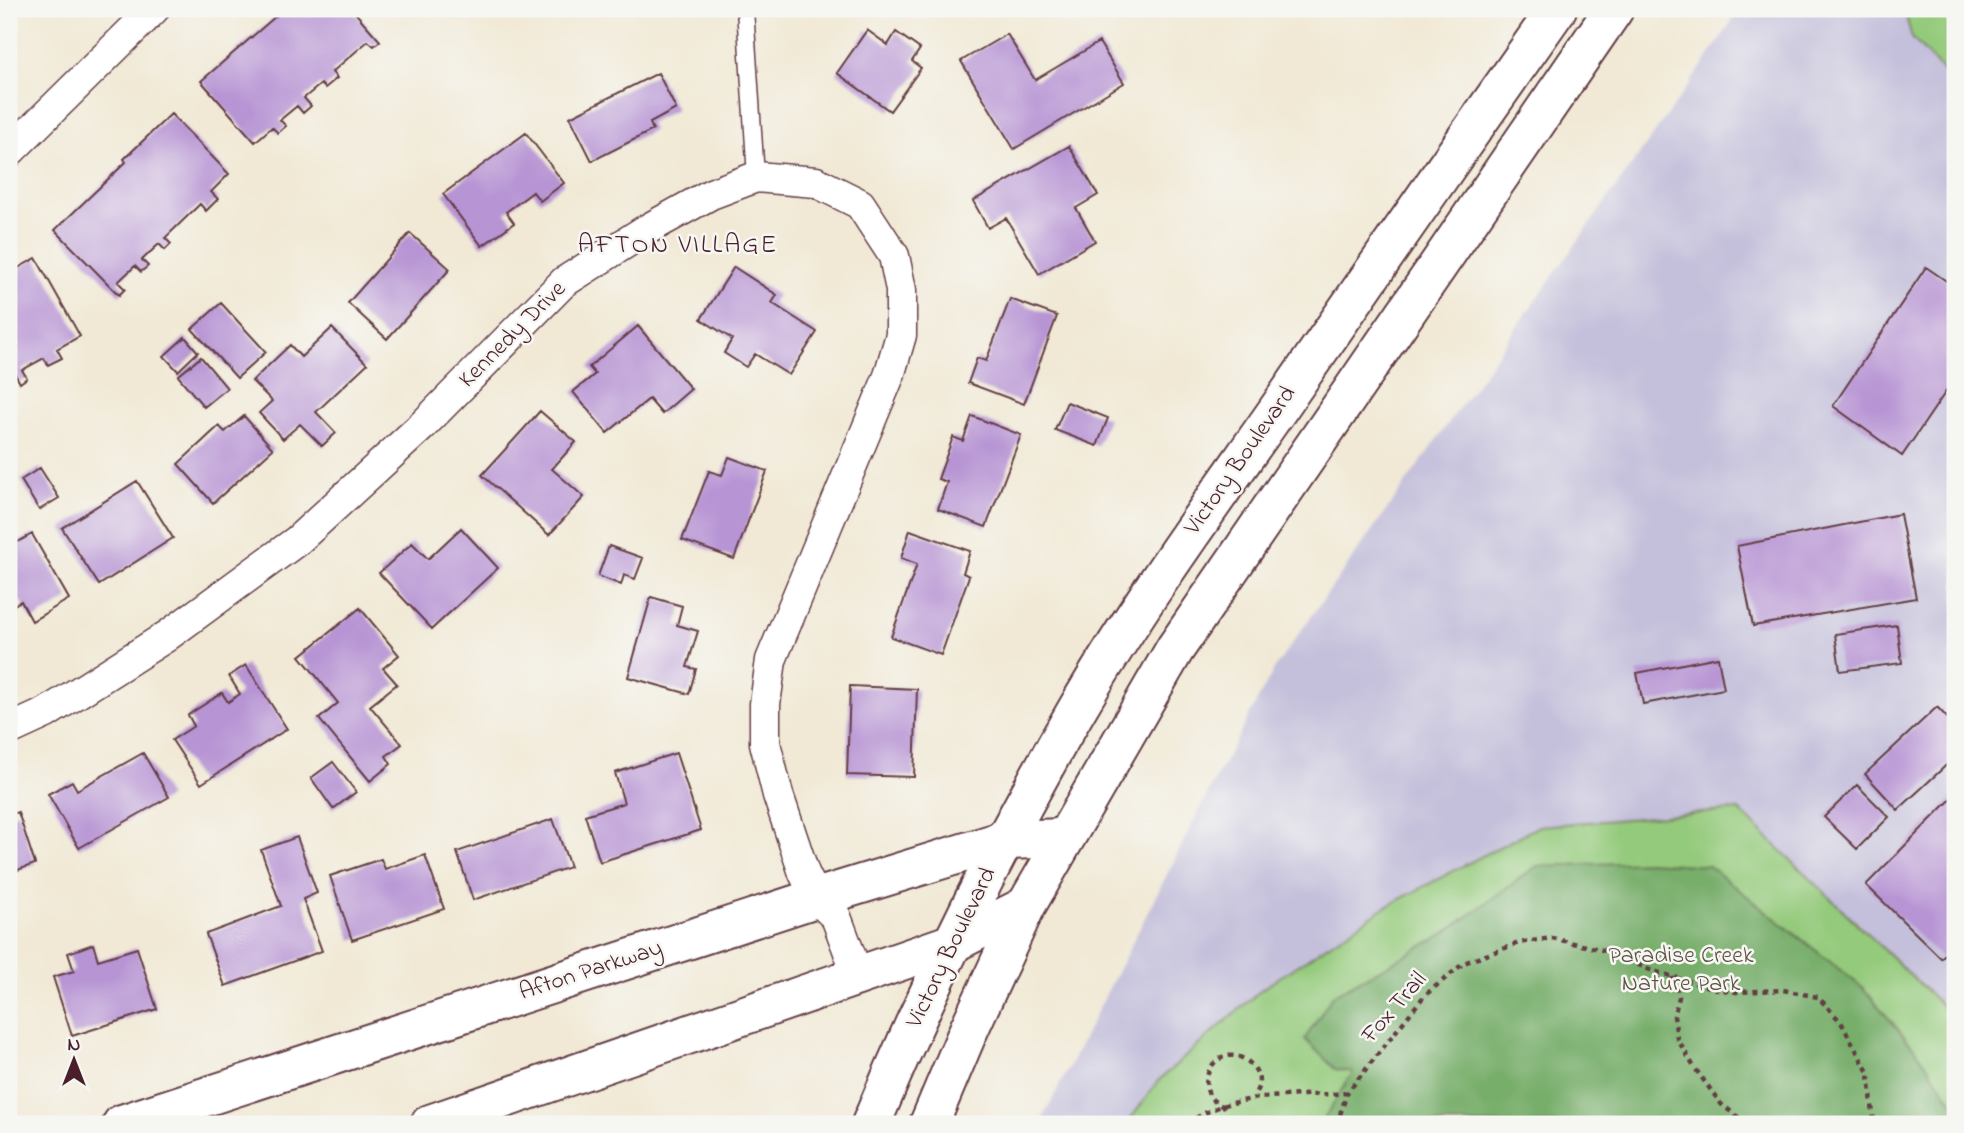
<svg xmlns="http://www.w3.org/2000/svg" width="1964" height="1133" viewBox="0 0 1964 1133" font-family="'Indie Flower',sans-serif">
	<rect width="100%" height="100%" fill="#f6f6f2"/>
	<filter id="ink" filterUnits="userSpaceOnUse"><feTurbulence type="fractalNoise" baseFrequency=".0143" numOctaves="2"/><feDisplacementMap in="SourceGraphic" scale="14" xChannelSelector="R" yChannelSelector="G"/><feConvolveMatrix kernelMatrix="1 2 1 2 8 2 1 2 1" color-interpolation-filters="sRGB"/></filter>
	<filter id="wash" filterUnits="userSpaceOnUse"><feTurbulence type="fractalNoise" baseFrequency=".00686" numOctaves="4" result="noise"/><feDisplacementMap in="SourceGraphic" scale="28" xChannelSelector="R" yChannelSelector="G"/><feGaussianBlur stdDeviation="1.57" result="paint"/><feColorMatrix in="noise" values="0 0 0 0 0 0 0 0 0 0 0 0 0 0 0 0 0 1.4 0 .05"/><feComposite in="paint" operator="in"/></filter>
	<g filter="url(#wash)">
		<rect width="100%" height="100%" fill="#f1e9d5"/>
		<!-- industrial -->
		<path fill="#c4c0db" d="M 1740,9 L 1955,9 L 1955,1018 L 1739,810 L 1539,826 L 1385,907 L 1262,989 L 1158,1081 L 1127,1124 L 1040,1124 L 1218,774 L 1276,666 L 1705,62 Z"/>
		<!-- green -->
		<path fill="#94ca7b" stroke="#6f7453" stroke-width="2" d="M 1904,9 L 1955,9 L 1955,84 L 1912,38 Z
			M 1739,810 L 1955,1018 L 1955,1124 L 1127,1124 L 1158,1081 L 1262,989 L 1385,907 L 1539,826 Z"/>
		<!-- forest -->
		<path fill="#77ae6b" stroke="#60664b" stroke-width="2" d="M 1649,862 L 1709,866 L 1863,988 L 1919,1054 L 1955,1105 L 1955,1124 L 1318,1124 L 1322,1122 L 1353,1072 L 1335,1069 L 1305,1039 L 1333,995 L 1442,935 L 1537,866 Z"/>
		<g id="blocks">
			<!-- building -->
			<path fill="#b794d4" d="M 284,9 L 352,9 L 380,41 L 374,46 L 368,41 L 332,72 L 337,78 L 325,88 L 321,84 L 304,98 L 311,106 L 303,113 L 297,106 L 280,120 L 286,126 L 278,133 L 272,127 L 255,142 L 201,81 Z
				M 867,30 L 888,45 L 896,32 L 920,49 L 912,61 L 921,68 L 890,111 L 837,73 Z
				M 1007,34 L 1035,80 L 1099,42 L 1124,83 L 1014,149 L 961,61 Z
				M 658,73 L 676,109 L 650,123 L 653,130 L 592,161 L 570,117 Z
				M 171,114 L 229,174 L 211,192 L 218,199 L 206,211 L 200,204 L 165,238 L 171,244 L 165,250 L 159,244 L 142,260 L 148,266 L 141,272 L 135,266 L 118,282 L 125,289 L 119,295 L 55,230 L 126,162 L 124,159 Z
				M 526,133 L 564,183 L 540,201 L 533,192 L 506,212 L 514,223 L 482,246 L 443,194 Z
				M 1069,146 L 1098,195 L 1076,208 L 1095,241 L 1039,274 L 1006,218 L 988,228 L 973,201 Z
				M 410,233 L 450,269 L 387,339 L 348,303 Z
				M 36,258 L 80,336 L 57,349 L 62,358 L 48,365 L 44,358 L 22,370 L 27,378 L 20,383 L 15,374 L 9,378 L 9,273 Z
				M 734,267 L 777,295 L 772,303 L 817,332 L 789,375 L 755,354 L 746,367 L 724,353 L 732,339 L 701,319 Z
				M 1926,267 L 1955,287 L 1955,378 L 1902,456 L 1833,406 Z
				M 1010,299 L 1057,316 L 1024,404 L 968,383 L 977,358 L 986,361 Z
				M 221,303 L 266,352 L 237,378 L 192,329 Z
				M 638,326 L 691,389 L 662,414 L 649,399 L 607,433 L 573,392 L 595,374 L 589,367 Z
				M 332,328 L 367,364 L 316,412 L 336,433 L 322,446 L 300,424 L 283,439 L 259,413 L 272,401 L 252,381 L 290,345 L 301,357 Z
				M 185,337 L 198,352 L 178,371 L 164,356 Z
				M 201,357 L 227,388 L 204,407 L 178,376 Z
				M 1067,402 L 1108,418 L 1097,446 L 1055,430 Z
				M 540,411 L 576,442 L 552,469 L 584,497 L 549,535 L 482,475 Z
				M 244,416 L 273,449 L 213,503 L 178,464 L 219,426 L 225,432 Z
				M 972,416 L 1021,435 L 986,527 L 938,509 L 947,482 L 938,479 L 953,437 L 963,441 Z
				M 729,457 L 767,471 L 734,559 L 682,540 L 709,471 L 722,475 Z
				M 40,468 L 59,498 L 39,510 L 21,480 Z
				M 137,481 L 173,538 L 99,585 L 62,528 Z
				M 1900,514 L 1916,598 L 1753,626 L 1737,546 Z
				M 461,528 L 498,568 L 432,629 L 379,573 L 412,543 L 428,559 Z
				M 910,530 L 970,551 L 963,573 L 969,576 L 941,655 L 891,637 L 917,564 L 901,558 Z
				M 32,534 L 69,599 L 32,621 L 21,601 L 9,608 L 9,547 Z
				M 609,546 L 643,558 L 635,579 L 624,575 L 621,585 L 598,576 Z
				M 651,597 L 682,606 L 677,625 L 698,631 L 687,667 L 696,669 L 689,694 L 628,677 Z
				M 360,608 L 399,655 L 383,668 L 397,684 L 370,706 L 402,744 L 386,756 L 391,764 L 370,781 L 319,719 L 338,703 L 300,656 Z
				M 1897,625 L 1902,663 L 1840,671 L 1835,634 Z
				M 1718,657 L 1724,689 L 1643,704 L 1637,673 Z
				M 246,665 L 287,729 L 201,784 L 172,740 L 194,726 L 188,715 L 222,693 L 228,702 L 240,694 L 229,676 Z
				M 850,686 L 917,689 L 914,777 L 847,775 Z
				M 1937,707 L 1955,726 L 1955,757 L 1898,810 L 1865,774 Z
				M 143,753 L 169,797 L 79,848 L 48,794 L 72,781 L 77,790 Z
				M 676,753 L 701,830 L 600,862 L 585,815 L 624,803 L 615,773 Z
				M 333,762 L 356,792 L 333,809 L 311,778 Z
				M 1857,785 L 1889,817 L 1857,849 L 1824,817 Z
				M 1955,795 L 1955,944 L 1941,958 L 1866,885 Z
				M 18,812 L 35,864 L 9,873 L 9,815 Z
				M 553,819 L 570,867 L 473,900 L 457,852 Z
				M 297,837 L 317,893 L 303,899 L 322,951 L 225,986 L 206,934 L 281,906 L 261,850 Z
				M 425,855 L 444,909 L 352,940 L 330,876 L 381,859 L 385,869 Z
				M 93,944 L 98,960 L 137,948 L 157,1009 L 72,1036 L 53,977 L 74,971 L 68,953 Z"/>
		</g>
	</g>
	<g filter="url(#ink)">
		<use href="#blocks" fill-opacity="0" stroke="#633d44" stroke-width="2"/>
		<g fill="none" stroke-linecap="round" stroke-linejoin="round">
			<!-- service casing -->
			<g stroke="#633d44" stroke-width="19">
				<path id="service" d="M 745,9 L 756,177"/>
			</g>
			<!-- minor casing -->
			<g stroke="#633d44" stroke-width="33">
				<path id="minor" d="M 9,152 L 154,9
					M 9,730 L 46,713 L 167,636 L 298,540 L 422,426 L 564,282 L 646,230 L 711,194 L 756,177 L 816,182 L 860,204 L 894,256 L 901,290 L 901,335 L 889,376 L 771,660 L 765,704 L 765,743 L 778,795 L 804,873 L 816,898 L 836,917 L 858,976"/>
			</g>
			<!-- tertiary casing -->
			<g stroke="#633d44" stroke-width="42">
				<path id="tertiary" d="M 122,1124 L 816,898 L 1005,840 L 1063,838
					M 430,1124 L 953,943 L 1026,906"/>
			</g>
			<!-- secondary casing -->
			<g stroke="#633d44" stroke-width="42">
				<path id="secondary" d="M 871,1124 C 930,982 999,844 1076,711 C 1136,608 1206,512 1274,415 C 1368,279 1462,144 1557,9
					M 929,1124 L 970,1027 L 1026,906 L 1175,649 L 1614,9"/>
			</g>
			<!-- path -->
			<path stroke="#633d44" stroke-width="4.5" stroke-dasharray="5 5" stroke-linecap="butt" d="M 1672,977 L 1679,997 L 1674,1016 L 1677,1038 L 1694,1067 L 1721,1104 L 1747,1124
				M 1224,1107 C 1220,1105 1213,1101 1211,1098 C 1201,1084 1208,1062 1224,1057 C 1240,1051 1259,1066 1259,1082 C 1259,1087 1255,1093 1254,1098
				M 1188,1124 C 1228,1091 1297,1097 1347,1093
				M 1337,1124 L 1347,1093 L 1424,996 L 1464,963 L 1519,943 L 1552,938 L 1607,951 L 1650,970 L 1716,989 L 1736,992 L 1783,990 L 1818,997 L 1841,1022 L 1869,1074 L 1874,1124"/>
			<!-- service -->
			<use href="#service" stroke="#fff" stroke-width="16"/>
			<!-- minor -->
			<use href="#minor" stroke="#fff" stroke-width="30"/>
			<!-- tertiary -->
			<use href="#tertiary" stroke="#fff" stroke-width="38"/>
			<!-- secondary -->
			<use href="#secondary" stroke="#fff" stroke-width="38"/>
		</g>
	</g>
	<g text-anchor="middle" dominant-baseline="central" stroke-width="5" stroke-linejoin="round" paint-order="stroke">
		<!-- street labels -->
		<g font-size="24" fill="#4a1f2b" stroke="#f6f6f2">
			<text transform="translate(513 335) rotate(-45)">Kennedy Drive</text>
			<text transform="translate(1241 461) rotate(-55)">Victory Boulevard</text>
			<text transform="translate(952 948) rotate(-64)">Victory Boulevard</text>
			<text transform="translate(591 971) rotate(-18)">Afton Parkway</text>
			<text transform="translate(1395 1008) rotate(-49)">Fox Trail</text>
		</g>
		<!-- park labels -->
		<g font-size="24" fill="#605243" stroke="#f6f6f2">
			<text x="1681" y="956">Paradise Creek<tspan x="1681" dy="28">Nature Park</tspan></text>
		</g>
		<!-- neighbourhood labels -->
		<g font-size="26" letter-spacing="2" fill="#4a1f2b" stroke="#f6f6f2">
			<text x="678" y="246">AFTON VILLAGE</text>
		</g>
	</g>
	<!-- margin -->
	<rect width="1964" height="1133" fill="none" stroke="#f6f6f2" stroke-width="35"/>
	<!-- north arrow -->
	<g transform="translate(74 1060)" stroke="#f6f6f2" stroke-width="5" paint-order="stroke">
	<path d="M0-5L12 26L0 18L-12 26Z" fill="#4a1f2b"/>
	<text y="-10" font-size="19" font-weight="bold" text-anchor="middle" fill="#4a1f2b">N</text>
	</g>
</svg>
